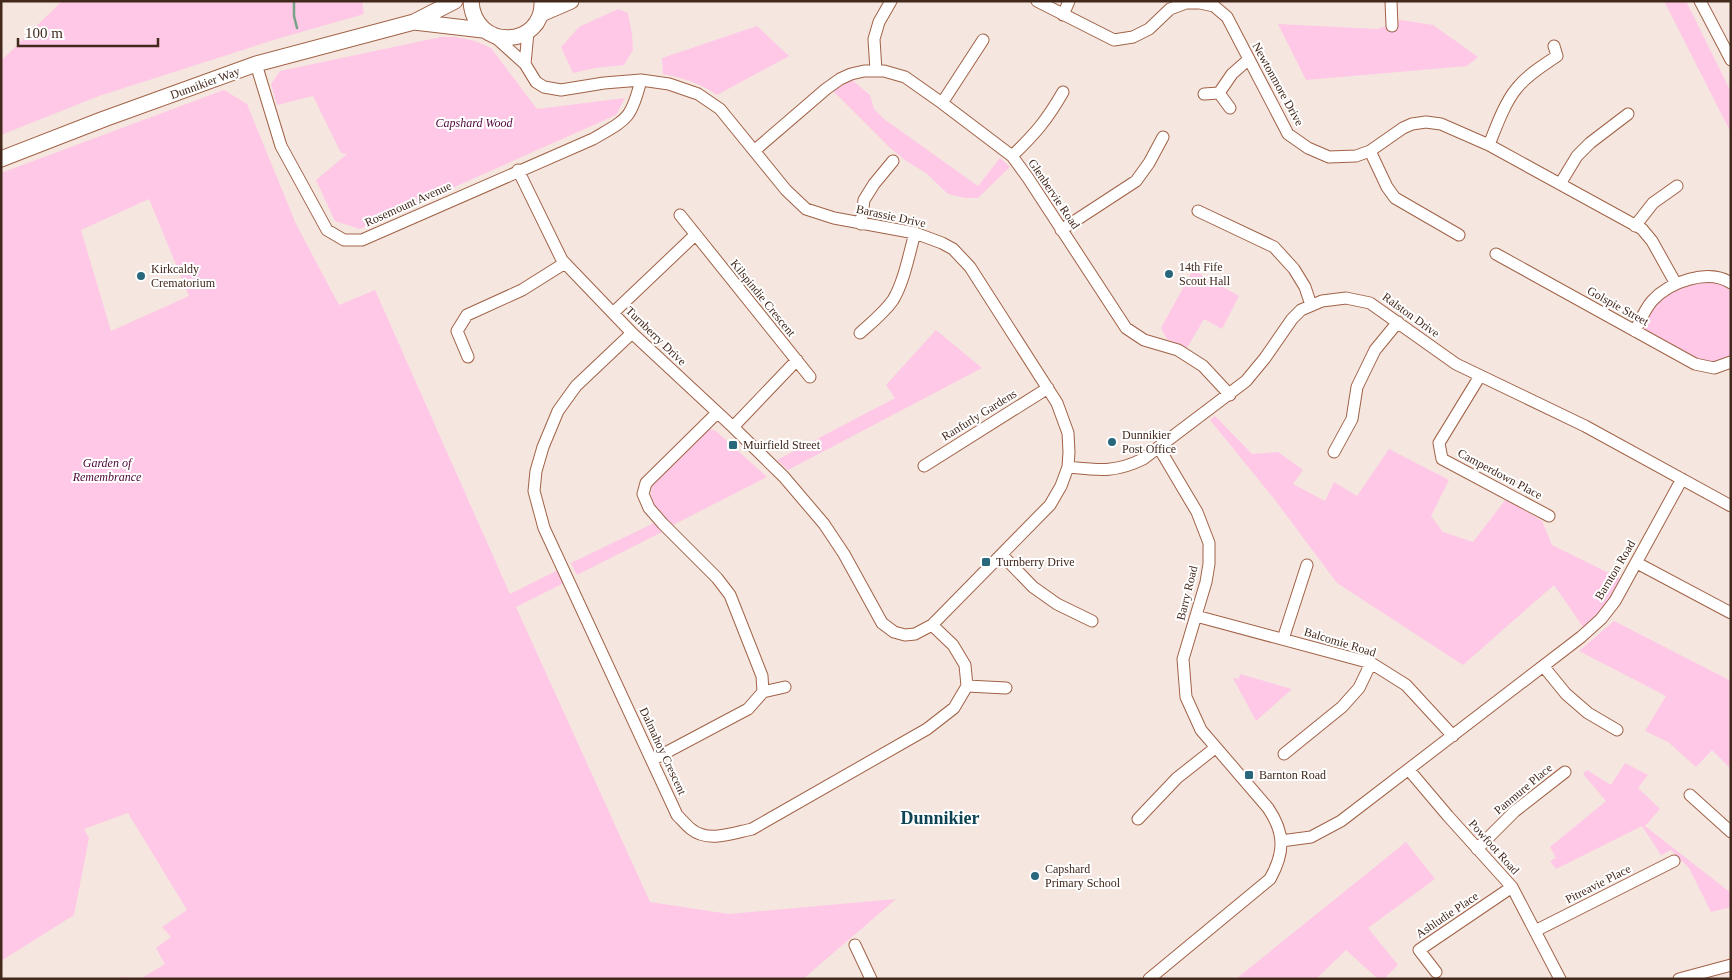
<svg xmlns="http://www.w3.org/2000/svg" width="1732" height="980" viewBox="0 0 1732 980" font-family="'Times New Roman',serif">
	<rect width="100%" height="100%" fill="#f5e6e0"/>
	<!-- green -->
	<path fill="#fec8e6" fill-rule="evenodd" d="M 62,1 L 362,1 L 364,14 L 280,38 L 99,96 L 1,135 L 1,61 Z
		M 1664,1 L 1686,1 L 1731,92 L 1731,133 Z
		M 618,9 L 628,13 L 632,34 L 633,50 L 624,65 L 595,68 L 573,73 L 561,47 L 579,27 Z
		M 1401,20 L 1433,25 L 1478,57 L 1467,66 L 1306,80 L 1278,24 L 1378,29 Z
		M 757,26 L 789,56 L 717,95 C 700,83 683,78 663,74 L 662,58 Z
		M 441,37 L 456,37 L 475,41 L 491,48 L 537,109 L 625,98 L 616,115 L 360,229 L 335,221 L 316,180 L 347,154 L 341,153 L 313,96 L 277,105 L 271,84 L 280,71 Z
		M 852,80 L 870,95 L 874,109 L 884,119 L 978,186 L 1000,158 L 1010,167 L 978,198 L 965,198 L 948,194 L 926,173 L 906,161 L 888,146 L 833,91 Z
		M 224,90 L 247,104 L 296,224 L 339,305 L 375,290 L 510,594 L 560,569 L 566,582 L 516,607 L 650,902 L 729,914 L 896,899 L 803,979 L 119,979 L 121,977 L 142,978 L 165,964 L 156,948 L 171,937 L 162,927 L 187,910 L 128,813 L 84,829 L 89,838 L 74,915 L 1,961 L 1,173 ZM 149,199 L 189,296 L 111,331 L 81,230 Z
		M 1193,270 L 1239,296 L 1222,329 L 1204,319 L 1187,348 L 1167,339 L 1161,328 Z
		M 1703,281 L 1723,285 L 1731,292 L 1731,356 L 1721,361 L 1706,363 L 1643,328 L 1652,310 L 1667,293 Z
		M 936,330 L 982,368 L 788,470 L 777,460 L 895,398 L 886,385 Z
		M 1215,416 L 1252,454 L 1278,452 L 1303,470 L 1293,484 L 1325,501 L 1334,482 L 1357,496 L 1389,449 L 1449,480 L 1431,516 L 1443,532 L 1473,542 L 1506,499 L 1542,521 L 1552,545 L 1621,579 L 1605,606 L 1583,627 L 1554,585 L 1463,665 L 1337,583 L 1275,500 L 1210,420 Z
		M 706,428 L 716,431 L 767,477 L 673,525 C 656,512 647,505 653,483 Z
		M 654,523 L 662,532 L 577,575 L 571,563 Z
		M 1614,621 L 1731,681 L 1731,769 L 1712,750 L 1696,767 L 1668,742 L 1645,731 L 1666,696 L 1579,651 Z
		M 1240,674 L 1292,689 L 1256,721 L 1233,678 L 1239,679 Z
		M 1625,763 L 1648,775 L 1638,788 L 1660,809 L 1645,826 L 1731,893 L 1731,907 L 1711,912 L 1689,868 L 1671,850 L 1661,855 L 1642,826 L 1556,869 L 1550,861 L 1556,858 L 1550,847 L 1606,801 L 1583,774 L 1587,770 L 1611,785 Z
		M 1406,842 L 1435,879 L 1368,928 L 1398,965 L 1384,979 L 1378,979 L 1346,950 L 1318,977 L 1318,979 L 1236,979 Z"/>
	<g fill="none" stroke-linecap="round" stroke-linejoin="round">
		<!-- stream -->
		<path stroke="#79a388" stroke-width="2.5" d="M 294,1 L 294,16 L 297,28"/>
		<!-- minor casing -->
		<g stroke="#a16246" stroke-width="13">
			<path id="minor" d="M 1037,1 L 1114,40 L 1133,37 L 1149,29 L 1170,9 L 1186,3 L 1200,3 L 1214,6 L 1227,17 L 1288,134 L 1308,148 L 1329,157 L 1356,156 L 1370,151 L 1403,128 L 1412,124 L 1426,122 L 1441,124 L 1489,145 L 1642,229 L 1652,241 L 1676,284
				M 1391,1 L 1392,26
				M 1700,1 L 1731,60
				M 1063,15 L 1069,1
				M 494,36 L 525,64 L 536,82 L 544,87 L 561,90 L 604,83 L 641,80 L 669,84 L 698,94 L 720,109 L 786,190 L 806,209 L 834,218 L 915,233 L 942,243 L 953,249 L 970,267 L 1057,403 L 1068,433 L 1069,452 L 1068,467 L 1061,486 L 1050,505 L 932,625 L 915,634 L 905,635 L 894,632 L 882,623 L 844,554 L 824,524 L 784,477 L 733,427 L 632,333 L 562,260 L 518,170
				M 256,64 L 281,146 L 327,230 L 344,240 L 362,240 L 593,139 C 627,119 631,120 641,80
				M 525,64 L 528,32
				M 876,71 L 874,39 L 879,22 L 891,1
				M 1219,93 L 1232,74 L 1249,59
				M 1204,94 L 1219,93 L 1230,108
				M 942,103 L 983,40
				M 1489,145 C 1496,127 1505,102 1517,88 C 1527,75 1544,65 1557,56 L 1554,46
				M 754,151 L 826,89 L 840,79 L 851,74 L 864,71 L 884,71 L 905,77 L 942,103 L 1012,156 L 1028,178 L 1126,328 L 1144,340 L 1178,350 L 1203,366 L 1230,395
				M 1370,151 L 1387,187 L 1395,198 L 1459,235
				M 1012,156 C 1035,134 1047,120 1063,92
				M 1560,184 L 1577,156 L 1590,143 L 1628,114
				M 1198,211 L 1274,247 L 1294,269 L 1305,287 L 1311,305
				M 680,215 L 810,377
				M 861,224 L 864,200 L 874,184 L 893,161
				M 1635,226 L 1653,203 L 1677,186
				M 1061,230 L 1136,181 L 1149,163 L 1163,137
				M 1496,254 L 1695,364 L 1714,368 L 1731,362
				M 613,313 L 695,235
				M 1635,331 C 1640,321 1645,309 1652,301 C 1669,282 1708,268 1731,283
				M 632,333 L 576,386 L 558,411 L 543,447 L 536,471 L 534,491 L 544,528 L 677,815 C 682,820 686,825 691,829 C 708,843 733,833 752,829 L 927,729 L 954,708 L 967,686 L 965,665 L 953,645 L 932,625
				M 860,333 C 871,323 884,313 893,300 C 904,282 909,254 915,233
				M 468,357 L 457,331 L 467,315 L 522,290 L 565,263
				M 1480,376 L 1439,443 L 1442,459 L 1549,516
				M 733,427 L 797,360
				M 1334,452 L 1352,419 L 1357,387 L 1375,350 L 1398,322
				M 924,466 L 1048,388
				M 1068,467 C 1098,470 1115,473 1143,459 L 1246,381 L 1265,358 L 1292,319 L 1301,310 L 1322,301 L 1346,298 L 1370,303 L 1456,364 L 1585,426 L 1731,506
				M 1002,555 L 1033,587 L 1057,604 L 1092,621
				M 1637,563 L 1731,613
				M 1196,616 L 1371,663 L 1406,685 L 1453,736
				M 1283,639 L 1307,565
				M 1544,667 L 1566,694 L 1588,713 L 1617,730
				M 967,686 L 1006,688
				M 763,692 L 785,687
				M 1284,754 L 1342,707 L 1359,688 L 1371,663
				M 652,760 L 748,709 L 763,692 L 762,676 L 730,595 L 717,578 L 663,524 L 649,508 L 643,494 L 646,483 L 717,413
				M 1409,770 L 1448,816 L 1512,887 L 1560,979
				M 1690,795 L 1731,832
				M 1138,819 L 1177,778 L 1215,748
				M 1281,841 L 1311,837 L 1341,821 L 1581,637 L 1601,619 L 1615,601 L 1682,479
				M 1477,849 L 1515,811 L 1565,772
				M 1535,931 L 1674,861
				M 855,945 L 871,979
				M 1436,972 L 1419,950 L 1512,887
				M 1149,979 L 1270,879 C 1285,852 1285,833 1268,808 L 1201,730 L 1186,697 L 1183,659 L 1206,582 L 1209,564 L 1209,543 L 1197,512 L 1159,448
				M 1679,979 L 1731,965"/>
		</g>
		<!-- major casing -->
		<g stroke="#a16246" stroke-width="17">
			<path id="major" d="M 471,1 C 474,52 544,48 542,1
				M 541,14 L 571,1
				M 414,22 L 483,30
				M 1,159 L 104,119 L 256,64 L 414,22 L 455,1"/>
		</g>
		<!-- minor -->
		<use href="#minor" stroke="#fff" stroke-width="11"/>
		<!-- major -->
		<use href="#major" stroke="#fff" stroke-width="15"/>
	</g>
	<!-- markers -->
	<g fill="#29677d" stroke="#fff" stroke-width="2">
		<circle cx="1169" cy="274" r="5"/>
		<circle cx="141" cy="276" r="5"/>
		<circle cx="1112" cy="442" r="5"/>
		<rect x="728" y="440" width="10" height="10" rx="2.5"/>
		<rect x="981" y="557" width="10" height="10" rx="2.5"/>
		<rect x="1244" y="770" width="10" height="10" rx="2.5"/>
		<circle cx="1035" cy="876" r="5"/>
	</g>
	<g text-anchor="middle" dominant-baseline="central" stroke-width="4" stroke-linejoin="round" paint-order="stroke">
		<!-- street labels -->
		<g font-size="12" fill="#43281c" stroke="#fff">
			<text transform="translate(205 83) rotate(-20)">Dunnikier Way</text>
			<text transform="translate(1278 84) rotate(61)">Newtonmore Drive</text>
			<text transform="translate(1054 194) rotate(56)">Glenbervie Road</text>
			<text transform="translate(408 204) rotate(-24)">Rosemount Avenue</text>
			<text transform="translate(891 216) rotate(12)">Barassie Drive</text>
			<text transform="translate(763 298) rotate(51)">Kilspindie Crescent</text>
			<text transform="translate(1618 306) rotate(29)">Golspie Street</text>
			<text transform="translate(1411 315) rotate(36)">Ralston Drive</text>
			<text transform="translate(656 336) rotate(44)">Turnberry Drive</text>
			<text transform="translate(979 415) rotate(-32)">Ranfurly Gardens</text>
			<text transform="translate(1500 474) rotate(28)">Camperdown Place</text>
			<text transform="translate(1615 570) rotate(-59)">Barnton Road</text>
			<text transform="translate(1187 593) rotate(-76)">Barry Road</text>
			<text transform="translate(1340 642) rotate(17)">Balcomie Road</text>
			<text transform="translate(663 751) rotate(65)">Dalmahoy Crescent</text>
			<text transform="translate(1523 789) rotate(-40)">Panmure Place</text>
			<text transform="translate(1494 847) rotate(48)">Powfoot Road</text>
			<text transform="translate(1598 884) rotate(-27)">Pitreavie Place</text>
			<text transform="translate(1447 915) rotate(-34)">Ashludie Place</text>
		</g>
		<!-- park labels -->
		<g font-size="12" font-style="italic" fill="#4d0438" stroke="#fff">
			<text x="474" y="123">Capshard Wood</text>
			<text x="107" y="463">Garden of<tspan x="107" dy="14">Remembrance</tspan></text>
		</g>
		<!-- poi labels -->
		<g font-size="12" fill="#43281c" stroke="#fff" text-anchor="start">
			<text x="1179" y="267">14th Fife<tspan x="1179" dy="14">Scout Hall</tspan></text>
			<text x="151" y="269">Kirkcaldy<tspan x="151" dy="14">Crematorium</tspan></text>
			<text x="1122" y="435">Dunnikier<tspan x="1122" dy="14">Post Office</tspan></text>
			<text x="743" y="445">Muirfield Street</text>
			<text x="996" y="562">Turnberry Drive</text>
			<text x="1259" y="775">Barnton Road</text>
			<text x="1045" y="869">Capshard<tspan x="1045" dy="14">Primary School</tspan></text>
		</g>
		<!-- district labels -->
		<g font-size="18" font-weight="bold" fill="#0e4353" stroke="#fff">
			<text x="940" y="818">Dunnikier</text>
		</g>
	</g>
	<!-- border -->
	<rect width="1732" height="980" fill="none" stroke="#43281c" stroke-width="5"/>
	<!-- scale -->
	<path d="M18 38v8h140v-8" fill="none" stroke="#43281c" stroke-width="2.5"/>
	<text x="25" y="38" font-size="15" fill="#43281c" stroke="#ffffff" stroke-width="4" paint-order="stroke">100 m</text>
</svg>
